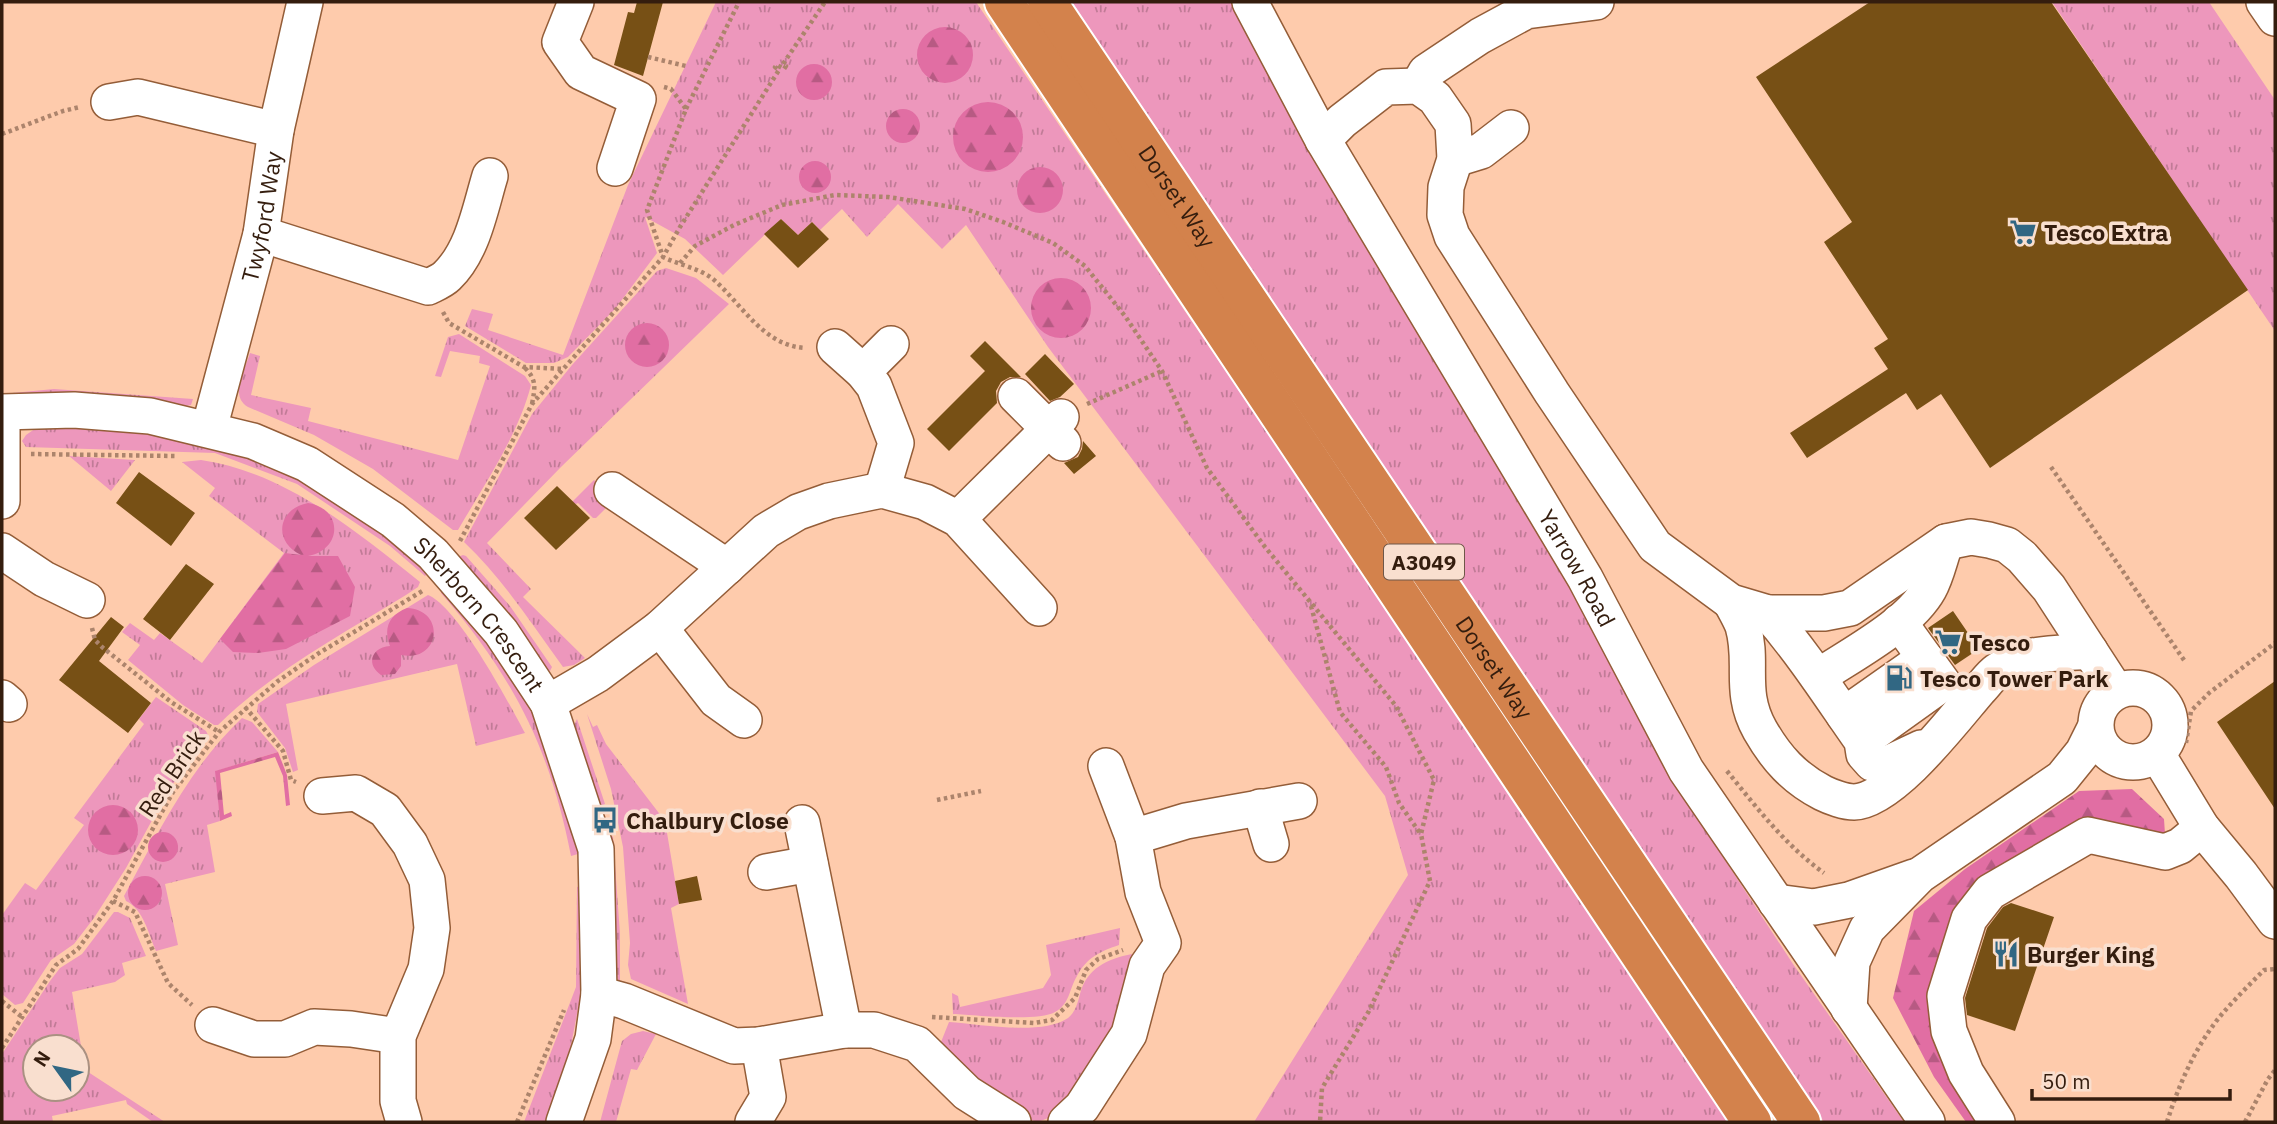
<svg xmlns="http://www.w3.org/2000/svg" width="2277" height="1124" viewBox="0 0 2277 1124" font-family="'IBM Plex Sans',sans-serif">
	<defs>
		<pattern id="grass-tufts" width="24" height="20" patternUnits="userSpaceOnUse" patternTransform="scale(1.75)"><rect width="24" height="20" fill="#ed97bc"/><path d="M3 7l-1-3M5 7V3M7 7l1-3M15 17l-1-3M17 17v-4M19 17l1-3" fill="none" stroke="#c17b97"/></pattern>
		<pattern id="forest-firs" width="22" height="20" patternUnits="userSpaceOnUse" patternTransform="scale(1.75)"><rect width="22" height="20" fill="#e16ea3"/><path d="M5 1l3.5 6h-7zM16 11l3.5 6h-7z" fill="#b75a83"/></pattern>
	</defs>
	<rect width="100%" height="100%" fill="#fecbac"/>
	<!-- grass -->
	<path fill="url(#grass-tufts)" fill-rule="evenodd" d="M 716,2 L 976,2 L 1733,1122 L 1254,1122 L 1408,875 L 1385,796 L 1048,347 L 966,225 L 942,249 L 898,204 L 867,237 L 842,209 L 820,230 L 812,222 L 798,235 L 781,219 L 723,275 L 685,239 L 645,217 L 657,253 L 615,309 L 568,357 L 554,363 L 526,363 L 465,326 L 472,309 L 493,314 L 488,330 L 563,355 L 628,185 Z
		M 1072,2 L 1232,2 L 1259,54 L 1546,528 L 1677,783 L 1704,828 L 1793,964 L 1904,1122 L 1824,1122 Z
		M 2052,2 L 2209,2 L 2275,100 L 2275,331 Z
		M 666,268 L 696,278 L 729,304 L 561,467 L 487,543 L 531,589 L 523,597 L 585,658 L 574,665 L 563,667 C 532,624 503,579 464,542 L 532,414 L 572,365 L 657,271 Z
		M 459,334 L 525,376 L 531,385 C 518,436 484,485 458,530 L 453,530 L 373,469 L 314,435 L 248,407 C 229,396 245,370 250,353 L 260,356 L 251,395 L 311,408 L 308,421 L 458,460 L 490,366 L 479,363 L 480,356 L 450,351 L 441,377 L 435,376 L 448,337 Z
		M 54,389 L 193,399 L 191,405 L 181,407 L 2,400 L 2,394 Z
		M 39,426 L 128,428 L 259,460 L 300,480 L 394,542 L 428,573 L 425,576 L 390,546 L 297,484 L 215,453 L 26,447 L 22,441 L 26,435 Z
		M 69,456 L 135,460 L 111,491 Z
		M 201,460 C 285,472 356,531 420,582 L 418,587 L 406,595 C 341,635 273,671 218,725 L 214,725 L 183,705 L 128,660 L 140,645 L 122,632 L 130,623 L 154,640 L 160,633 L 202,663 L 284,553 L 209,496 L 215,488 L 182,462 Z
		M 594,480 L 610,496 L 608,506 L 596,518 L 593,518 L 578,503 L 576,504 L 572,502 Z
		M 463,555 L 466,556 L 510,606 L 552,667 L 550,671 L 543,668 L 455,558 Z
		M 445,588 C 519,668 556,748 578,854 L 571,856 C 550,748 513,676 441,593 L 441,590 Z
		M 428,595 C 458,607 509,703 525,733 L 476,746 L 457,664 L 286,704 L 298,770 L 293,772 L 285,748 L 257,712 L 258,704 L 314,665 Z
		M 156,697 L 206,731 L 208,735 L 168,791 L 126,868 L 94,918 L 74,944 L 51,960 L 23,1003 L 15,1005 L 2,994 L 2,915 L 25,883 L 36,890 L 84,825 L 74,818 L 144,724 L 139,719 Z
		M 587,714 L 593,727 L 597,725 L 606,744 L 665,821 L 679,904 L 671,908 L 688,1004 L 631,979 L 628,965 L 630,943 L 623,847 L 611,789 Z
		M 242,718 L 252,722 L 278,752 L 216,771 L 220,821 L 207,825 L 215,872 L 165,884 L 178,945 L 156,951 C 148,933 144,910 126,901 L 124,896 C 158,833 189,768 242,718 Z
		M 577,719 L 605,804 L 598,807 L 572,729 Z
		M 611,835 L 613,837 L 620,934 L 620,982 L 616,977 L 604,838 Z
		M 584,885 L 582,988 L 568,1061 L 549,1122 L 524,1122 L 576,987 L 577,887 Z
		M 114,912 L 118,912 L 130,918 L 146,956 L 122,963 L 125,975 L 115,982 L 72,992 L 85,1070 L 165,1122 L 153,1122 L 127,1104 L 126,1100 L 52,1116 L 53,1122 L 2,1122 L 2,1054 L 50,981 L 60,968 L 82,954 ZM 35,1047 L 77,1047 L 77,1089 L 35,1089 Z
		M 1120,928 L 1119,945 C 1101,951 1086,958 1077,976 C 1069,989 1070,1004 1055,1012 C 1038,1022 975,1015 953,1014 L 952,993 L 958,996 L 960,1007 L 1043,988 L 1051,975 L 1046,945 Z
		M 1132,954 C 1128,989 1118,1025 1100,1056 C 1092,1069 1080,1082 1070,1094 C 1061,1105 1053,1120 1038,1121 C 1017,1122 956,1062 939,1047 L 949,1022 C 980,1024 1042,1036 1068,1018 C 1075,1013 1078,1002 1080,994 C 1087,968 1107,959 1132,954 Z
		M 643,1031 L 656,1034 L 637,1070 L 631,1069 L 616,1122 L 600,1122 L 622,1041 L 631,1034 Z"/>
	<!-- forest -->
	<path fill="url(#forest-firs)" d="M917 55a28 28 0 1 1 56 0a28 28 0 1 1-56 0Z
		M796 82a18 18 0 1 1 36 0a18 18 0 1 1-36 0Z
		M953 137a35 35 0 1 1 70 0a35 35 0 1 1-70 0Z
		M886 126a17 17 0 1 1 34 0a17 17 0 1 1-34 0Z
		M799 177a16 16 0 1 1 32 0a16 16 0 1 1-32 0Z
		M1017 190a23 23 0 1 1 46 0a23 23 0 1 1-46 0Z
		M1031 308a30 30 0 1 1 60 0a30 30 0 1 1-60 0Z
		M625 345a22 22 0 1 1 44 0a22 22 0 1 1-44 0Z
		M 308,503 C 344,509 342,550 308,556 L 338,556 L 355,587 L 350,616 L 286,649 L 258,653 L 233,652 L 220,639 L 285,553 L 301,555 C 273,542 277,509 308,503 Z
		M 407,608 C 447,610 440,663 401,655 L 401,666 L 395,674 L 381,675 C 365,664 372,647 390,646 C 383,628 389,615 407,608 Z
		M 278,752 L 287,775 L 290,805 L 286,806 L 283,776 L 275,757 L 220,773 L 224,815 L 231,812 L 232,816 L 220,821 L 215,771 Z
		M 2132,789 L 2164,819 L 2165,834 L 2033,856 L 1937,998 L 1990,1122 L 1966,1122 L 1934,1077 L 1893,998 L 1914,911 L 1965,869 L 2079,791 Z
		M88 830a25 25 0 1 1 50 0a25 25 0 1 1-50 0Z
		M148 847a15 15 0 1 1 30 0a15 15 0 1 1-30 0Z
		M128 893a17 17 0 1 1 34 0a17 17 0 1 1-34 0Z"/>
	<!-- building -->
	<path fill="#775015" d="M 637,2 L 663,2 L 643,76 L 614,65 L 628,12 L 634,13 Z
		M 1870,2 L 2051,2 L 2248,290 L 1990,468 L 1941,394 L 1917,410 L 1906,393 L 1807,458 L 1790,433 L 1888,369 L 1874,348 L 1888,339 L 1824,242 L 1852,222 L 1756,77 Z
		M 781,219 L 798,235 L 812,222 L 829,239 L 798,268 L 764,234 Z
		M 985,341 L 1021,377 L 1010,377 L 1001,382 L 996,391 L 997,403 L 949,451 L 927,429 L 985,371 L 970,356 Z
		M 1045,354 L 1074,384 L 1060,397 L 1050,401 L 1025,374 Z
		M 1083,441 L 1096,456 L 1074,474 L 1064,463 L 1078,457 L 1082,449 Z
		M 139,472 L 195,513 L 171,546 L 116,503 Z
		M 557,486 L 590,518 L 556,550 L 524,518 Z
		M 186,564 L 214,584 L 170,640 L 143,619 Z
		M 1953,611 L 1979,649 L 1955,665 L 1928,628 Z
		M 111,617 L 124,627 L 99,661 L 151,703 L 128,733 L 59,680 Z
		M 2275,681 L 2275,809 L 2217,722 Z
		M 697,876 L 702,900 L 679,904 L 675,881 Z
		M 2011,903 L 2054,917 L 2015,1031 L 1967,1015 L 1965,998 L 1987,928 L 2003,907 Z"/>
	<g fill="none" stroke-linecap="round" stroke-linejoin="round">
		<!-- minor casing -->
		<g stroke="#945d38" stroke-width="38">
			<g id="minor">
				<path d="M 576,2 L 560,42 L 581,72 L 638,99 L 615,168"/>
				<path id="s1" d="M 1250,2 L 1323,140 L 1585,578 L 1686,770 L 1927,1122"/>
				<path d="M 2264,2 L 2275,18"/>
				<path d="M 1418,86 L 1426,72 L 1480,36 L 1526,11 L 1596,2"/>
				<path d="M 109,102 L 138,97 L 276,130"/>
				<path d="M 1323,140 L 1342,121 L 1386,87 L 1418,86 L 1435,98 L 1453,124 L 1455,159 L 1446,187 L 1445,215 L 1452,236 L 1552,393 L 1655,546 L 1731,602 L 1768,613 L 1824,613 L 1850,608 L 1946,542 L 1971,537 L 1989,540 L 2007,545 L 2022,557 L 2049,588 L 2116,691"/>
				<path d="M 1455,159 L 1481,151 L 1511,128"/>
				<path d="M 261,234 L 428,287 C 434,284 442,281 447,276 C 473,251 480,209 490,176"/>
				<path d="M 835,347 L 863,372 L 874,386 L 896,443 L 882,490"/>
				<path d="M 863,372 L 891,344"/>
				<path d="M 1016,396 L 1063,443"/>
				<path id="s2" d="M 2,412 L 74,410 L 150,416 L 253,441 L 307,464 L 393,520 L 433,554 L 501,632 L 548,703 L 596,849 L 599,994 L 593,1039 L 564,1122"/>
				<path id="s3" d="M 209,429 L 261,234 L 276,130 L 305,2"/>
				<path d="M 2,430 L 2,501"/>
				<path d="M 612,490 L 727,567"/>
				<path d="M 958,519 L 1061,417"/>
				<path d="M 2,551 L 44,579 L 87,600"/>
				<path d="M 1731,602 C 1735,610 1740,618 1743,626 C 1754,663 1738,691 1760,730 C 1776,758 1794,778 1823,793 C 1831,797 1845,802 1854,802 C 1892,801 1954,719 1979,690 C 1985,684 1990,676 1997,671 C 2022,651 2060,654 2090,651"/>
				<path d="M 1768,613 C 1803,653 1831,697 1862,741 L 1864,754 L 1872,763 L 1887,764 L 1921,748"/>
				<path d="M 660,628 L 716,700 L 744,720"/>
				<path d="M 1818,677 C 1852,654 1909,625 1929,589 C 1937,575 1940,557 1946,542"/>
				<circle cx="2133" cy="725" r="37"/>
				<path d="M 2,698 L 9,704"/>
				<path d="M 548,703 L 598,674 L 660,628 L 766,531 L 798,512 L 829,501 L 882,490 L 925,502 L 958,519 L 1039,608"/>
				<path d="M 1844,715 L 1925,658"/>
				<path d="M 1862,741 L 1943,683 L 1899,622"/>
				<path d="M 2157,754 L 2202,828 L 2241,875 L 2275,921"/>
				<path d="M 322,796 L 356,793 L 385,810 L 410,844 L 427,880 L 432,928 L 426,969 L 398,1036 L 398,1101 L 404,1122"/>
				<path d="M 1260,807 L 1271,844"/>
				<path d="M 802,823 L 844,1030"/>
				<path d="M 1133,837 L 1186,821 L 1299,801"/>
				<path d="M 766,872 L 810,864"/>
				<path d="M 1776,902 L 1814,907 L 1849,900 L 1914,877"/>
				<path d="M 599,994 L 624,1001 L 734,1046 L 759,1045 L 844,1030 L 874,1030 L 917,1044 L 967,1093 L 1013,1122"/>
				<path d="M 1849,1009 L 1852,962 L 1867,929 L 1920,875 L 2062,778 L 2083,752 L 2095,728"/>
				<path d="M 213,1025 L 254,1039 L 285,1039 L 314,1027 L 351,1029 L 398,1036"/>
				<path d="M 753,1122 L 768,1097 L 759,1045"/>
				<path d="M 1066,1122 L 1082,1107 L 1129,1034 L 1147,966 L 1163,943 L 1143,892 L 1133,837 L 1106,766"/>
				<path d="M 1997,1122 L 1966,1073 L 1949,1031 L 1945,996 L 1969,919 L 1990,892 L 2088,835 L 2165,852 L 2180,846 L 2202,828"/>
			</g>
		</g>
		<!-- highway casing -->
		<g stroke="#fff" stroke-width="42">
			<g id="highway">
				<path d="M 1004,2 L 1752,1122"/>
				<path id="s4" d="M 1047,2 L 1801,1122"/>
			</g>
		</g>
		<!-- path -->
		<path stroke="#ac846c" stroke-width="4.5" stroke-dasharray="3.5 3.5" stroke-linecap="butt" d="M 648,57 L 686,66
			M 664,87 L 671,89 L 686,109 L 647,210 L 663,257 C 679,265 699,268 713,279 C 743,305 763,346 806,348
			M 686,109 L 739,2
			M 2,134 L 63,111 L 80,107
			M 680,263 L 695,246 L 734,225 L 782,205 L 835,195 L 888,197 L 965,209 L 1003,222 L 1053,243 L 1085,266 L 1125,316 L 1162,371 L 1207,468 L 1265,547 L 1396,706 L 1434,780 L 1421,834 L 1430,881 L 1369,1011 L 1322,1088 L 1320,1122
			M 443,312 L 449,323 L 524,367 L 564,369
			M 525,368 C 537,380 535,388 532,404
			M 1087,404 L 1162,371
			M 31,454 L 176,456
			M 2051,467 L 2186,663
			M 460,541 L 532,404 L 663,257 L 680,227 L 779,70 L 775,67 L 777,65 L 784,69 L 786,66 L 783,64 L 825,2
			M 1311,606 L 1340,712 L 1386,767 L 1399,803 L 1420,833
			M 92,628 L 95,640 L 102,647 L 171,702 L 219,732
			M 245,707 L 283,751 L 291,780 L 296,782
			M 2186,743 L 2191,711 L 2209,693 L 2275,643
			M 1727,771 C 1757,808 1786,846 1824,873
			M 937,800 L 981,791
			M 113,901 L 135,912 L 168,983 L 192,1005
			M 2,1001 L 22,1017
			M 932,1017 L 1034,1023 L 1052,1020 L 1075,998 L 1086,970 L 1098,959 L 1123,950
			M 2,1048 L 56,965 L 78,949 L 113,901 L 173,792 L 219,732 L 278,681 L 319,653 L 424,590
			M 517,1122 L 564,1010
			M 2167,1122 C 2179,1084 2196,1045 2222,1014 C 2235,999 2250,984 2264,970 L 2275,969
			M 2245,1122 L 2268,1079 L 2275,1070"/>
		<!-- minor -->
		<use href="#minor" stroke="#fff" stroke-width="35"/>
		<!-- highway -->
		<use href="#highway" stroke="#d3824c" stroke-width="38"/>
	</g>
	<!-- icons -->
	<defs>
		<g id="supermarket-bare" transform="scale(2.1)"><path d="M-6-5.5h2.5l.6 2H6L4.5 2H-2.5L-4.4-4H-6ZM-1.5 3.2a1.3 1.3 0 1 0 .1 0ZM3 3.2a1.3 1.3 0 1 0 .1 0Z" fill="#316783" stroke="#f9dfcf" stroke-width="2.5" paint-order="stroke"/></g>
		<g id="fuel-bare" transform="scale(2.1)"><path d="M-5.5-6h7V0h2V4h1.3V-2.5L3-4.5l.8-.8L6-3V5H2.5V1h-1V6h-7ZM-4.2-4.7v3.2H.2V-4.7Z" fill="#316783" stroke="#f9dfcf" stroke-width="2.5" paint-order="stroke"/></g>
		<g id="bus-bare" transform="scale(2.1)"><path d="M-5-6H5V4H4V6H2V4H-2V6H-4V4H-5ZM-3.5-4V0h7V-4ZM-3.5 1.2v1.5H-2V1.2ZM2 1.2v1.5H3.5V1.2Z" fill="#316783" stroke="#f9dfcf" stroke-width="2.5" paint-order="stroke"/></g>
		<g id="restaurant-bare" transform="scale(2.1)"><path d="M-5-6h1v4h1v-4h1v4h1v-4h1v5L-1.5 .5V6h-2V.5L-5-1ZM5-6V6H3V1.5H1.5Q1.5-4 5-6Z" fill="#316783" stroke="#f9dfcf" stroke-width="2.5" paint-order="stroke"/></g>
	</defs>
	<g fill-rule="evenodd">
		<use href="#supermarket-bare" x="2023" y="232"/>
		<use href="#supermarket-bare" x="1948" y="642"/>
		<use href="#fuel-bare" x="1899" y="678"/>
		<use href="#bus-bare" x="605" y="820"/>
		<use href="#restaurant-bare" x="2006" y="954"/>
	</g>
	<g text-anchor="middle" dominant-baseline="central" stroke-width="7" stroke-linejoin="round" paint-order="stroke">
		<!-- shield labels -->
		<rect fill="#f9dfcf" stroke="#6f5748" stroke-width="2" x="1384" y="544.5" width="80" height="35" rx="5"/>
		<g font-size="21" font-weight="bold" fill="#341d0e">
			<text x="1424" y="562">A3049</text>
		</g>
		<!-- street labels -->
		<g font-size="23" fill="#341d0e" stroke="#f9dfcf">
			<text stroke="none"><textPath href="#s4" startOffset="234">Dorset Way</textPath></text>
			<text stroke="none"><textPath href="#s3" startOffset="219">Twyford Way</textPath></text>
			<text stroke="none"><textPath href="#s1" startOffset="654">Yarrow Road</textPath></text>
			<text stroke="none"><textPath href="#s2" startOffset="544">Sherborn Crescent</textPath></text>
			<text stroke="none"><textPath href="#s4" startOffset="802">Dorset Way</textPath></text>
			<text transform="translate(171 773) rotate(-56)">Red Brick</text>
		</g>
		<!-- poi labels -->
		<g font-size="23" font-weight="bold" fill="#341d0e" stroke="#f9dfcf" text-anchor="start">
			<text x="2044" y="232">Tesco Extra</text>
			<text x="1969" y="642">Tesco</text>
			<text x="1920" y="678">Tesco Tower Park</text>
			<text x="626" y="820">Chalbury Close</text>
			<text x="2027" y="954">Burger King</text>
		</g>
	</g>
	<!-- border -->
	<rect width="2277" height="1124" fill="none" stroke="#341d0e" stroke-width="7"/>
	<!-- north arrow -->
	<g transform="translate(56 1068) rotate(303)"><circle r="33" fill="#f9dfcf" stroke="#aa9182" stroke-width="2"/>
	<path d="M0-5L12 26L0 18L-12 26Z" fill="#316783"/>
	<text y="-10" font-size="19" font-weight="bold" text-anchor="middle" fill="#341d0e">N</text>
	</g>
	<!-- scale -->
	<path d="M2032 1089v10h198v-10" fill="none" stroke="#341d0e" stroke-width="3.5"/>
	<text x="2042" y="1089" font-size="21" fill="#341d0e" stroke="#f9dfcf" stroke-width="5" paint-order="stroke">50 m</text>
</svg>
